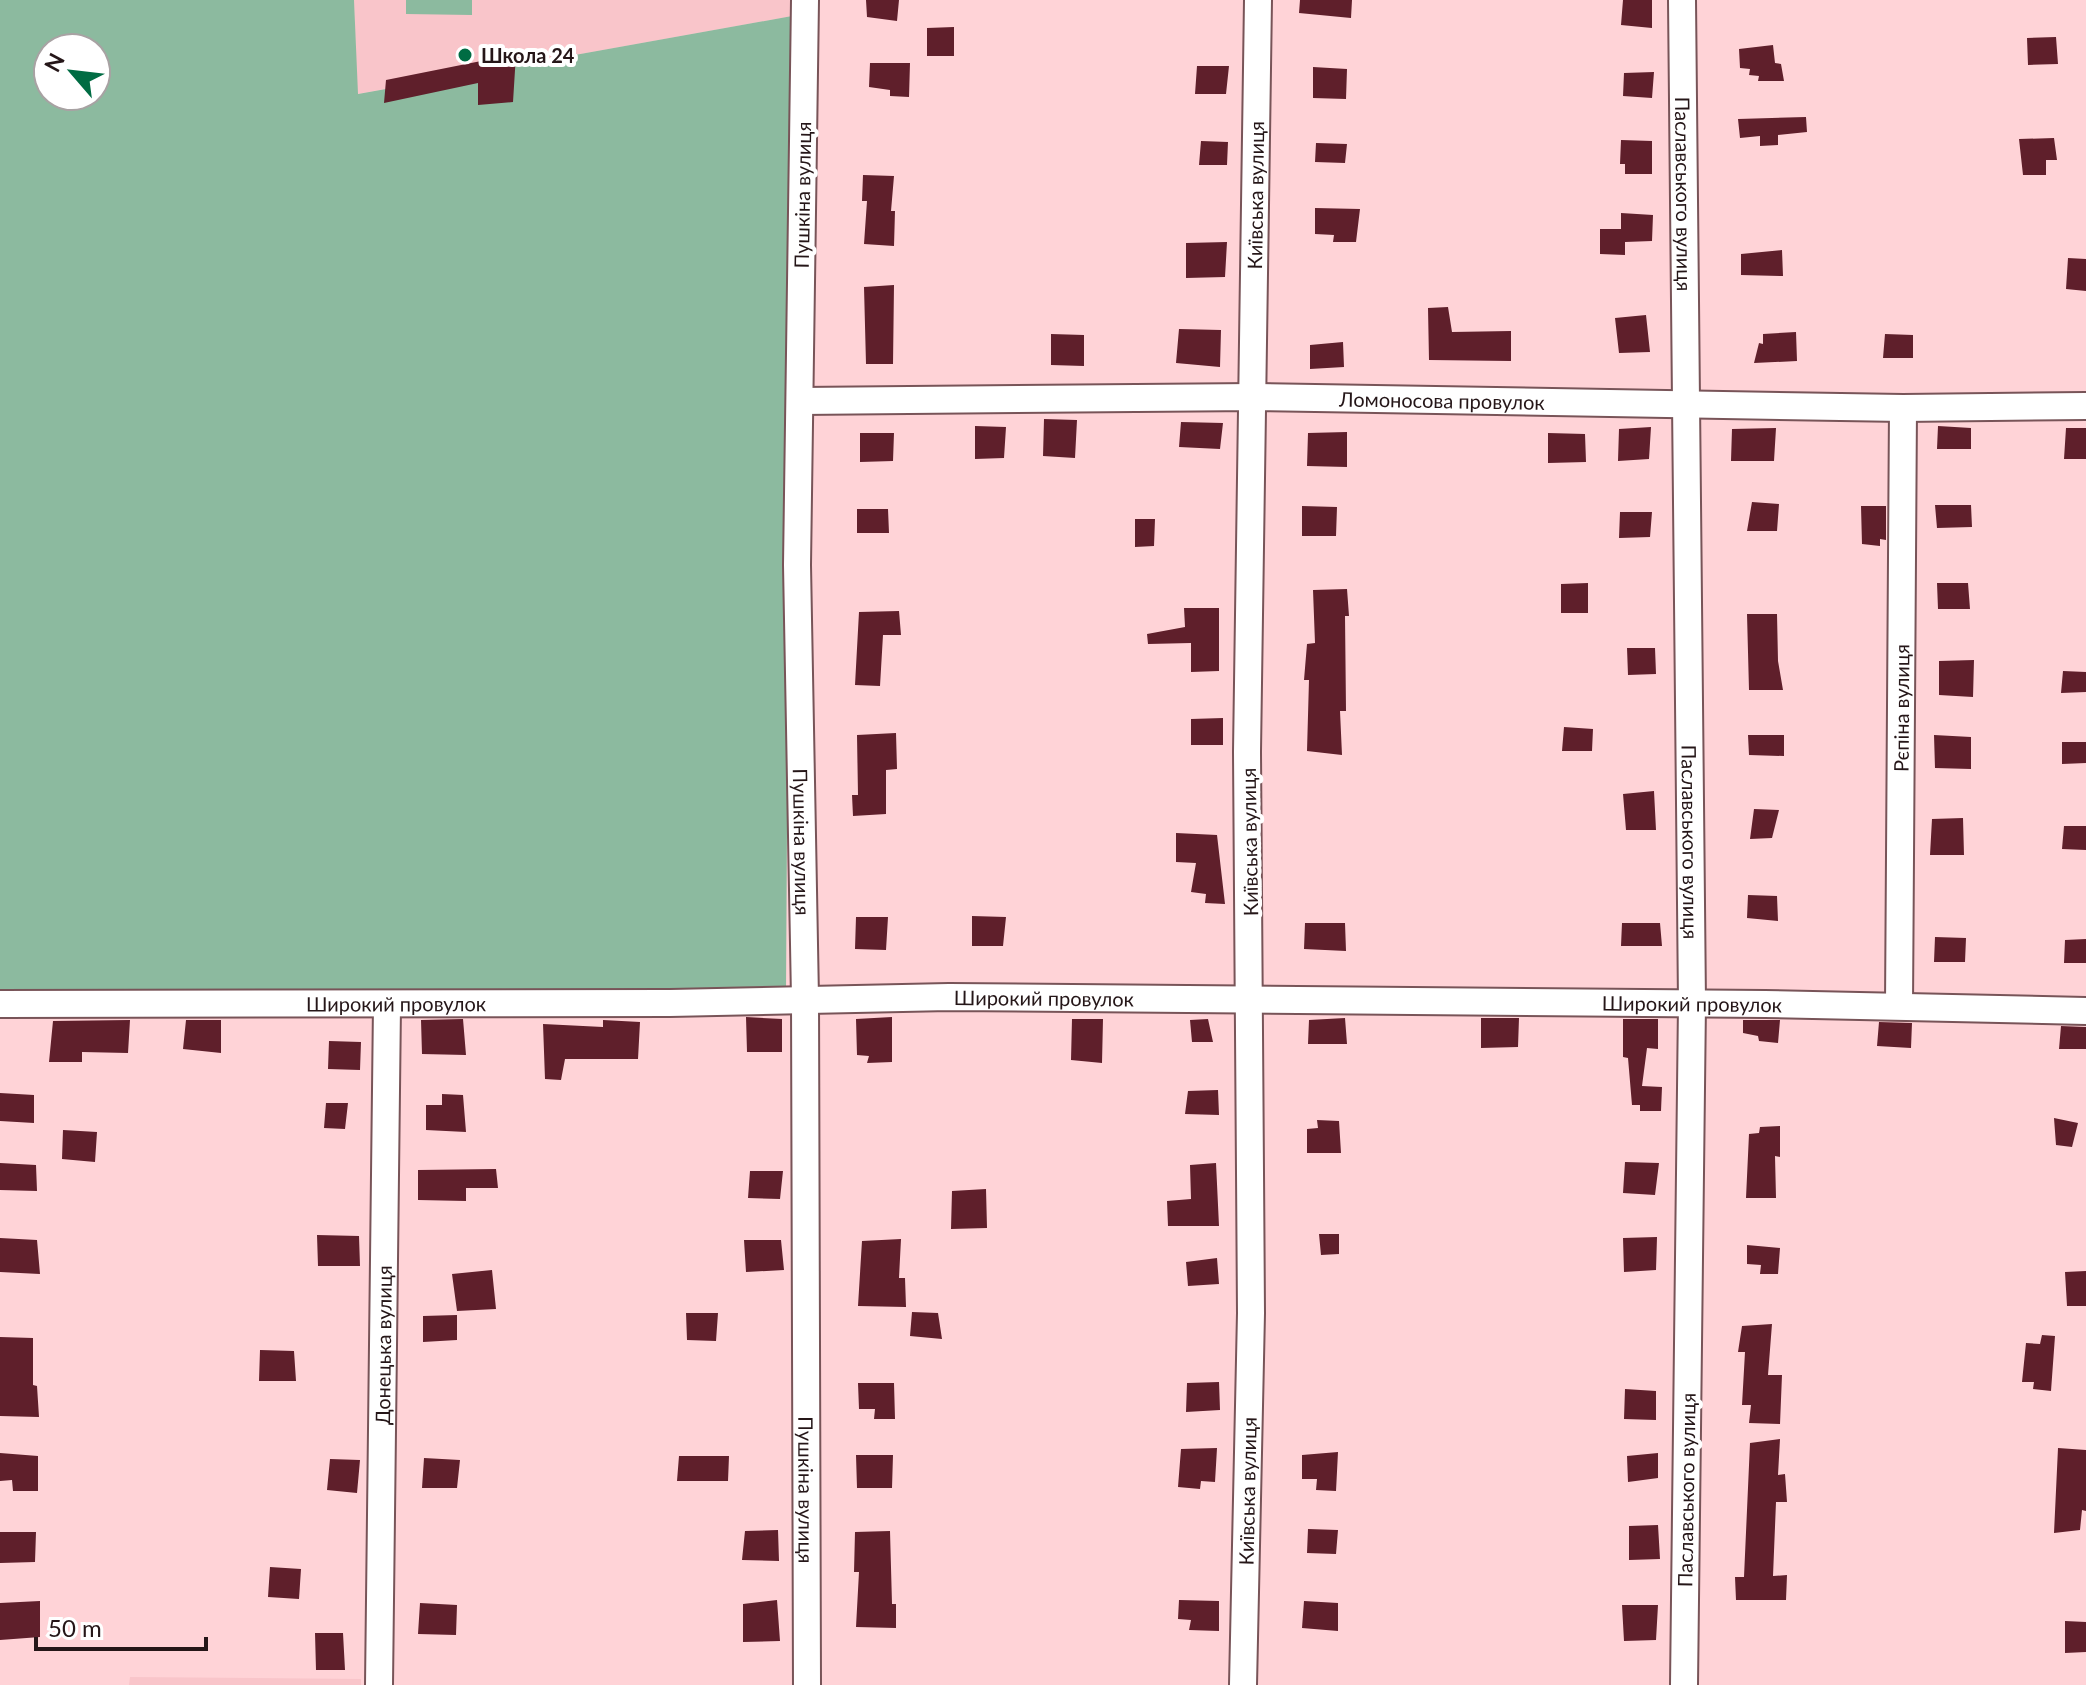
<svg xmlns="http://www.w3.org/2000/svg" width="2086" height="1685" viewBox="0 0 2086 1685" font-family="Lato,sans-serif">
	<rect width="100%" height="100%" fill="#ffd3d7"/>
	<!-- built -->
	<path fill="#f9c5ca" d="M 354,0 L 792,0 L 792,16 L 357,94 Z
		M 130,1677 L 361,1679 L 361,1685 L 129,1685 Z"/>
	<!-- green -->
	<path fill="#8cba9f" fill-rule="evenodd" d="M 0,0 L 354,0 L 358,94 L 792,16 L 786,993 L 0,991 ZM 48,48 L 96,48 L 96,96 L 48,96 Z
		M 406,0 L 472,0 L 472,15 L 406,14 Z"/>
	<!-- building -->
	<path fill="#5f1f2b" d="M 866,0 L 899,0 L 897,21 L 867,17 Z
		M 1300,0 L 1352,0 L 1351,18 L 1299,13 Z
		M 1623,0 L 1652,0 L 1652,28 L 1621,25 Z
		M 954,27 L 954,56 L 927,56 L 927,28 Z
		M 2056,37 L 2058,64 L 2028,65 L 2027,38 Z
		M 1773,45 L 1775,63 L 1781,64 L 1784,81 L 1758,81 L 1759,76 L 1749,75 L 1750,69 L 1740,68 L 1739,49 Z
		M 516,54 L 513,102 L 478,105 L 478,83 L 384,103 L 386,80 Z
		M 870,63 L 910,63 L 909,97 L 890,96 L 890,90 L 869,87 Z
		M 1197,66 L 1229,66 L 1226,94 L 1195,94 Z
		M 1313,67 L 1347,69 L 1346,99 L 1313,98 Z
		M 1654,72 L 1652,98 L 1623,96 L 1624,73 Z
		M 1806,117 L 1807,132 L 1778,135 L 1778,145 L 1760,146 L 1760,136 L 1740,138 L 1738,119 Z
		M 2054,138 L 2057,160 L 2046,160 L 2046,175 L 2023,175 L 2019,139 Z
		M 1621,140 L 1652,141 L 1652,174 L 1625,174 L 1625,164 L 1620,164 Z
		M 1201,141 L 1228,142 L 1227,165 L 1199,165 Z
		M 1316,143 L 1347,144 L 1345,163 L 1315,162 Z
		M 863,175 L 894,176 L 891,211 L 895,211 L 894,246 L 864,244 L 867,201 L 862,201 Z
		M 1315,208 L 1360,209 L 1356,242 L 1333,242 L 1334,235 L 1315,234 Z
		M 1621,213 L 1653,215 L 1652,241 L 1625,242 L 1625,255 L 1600,254 L 1600,229 L 1621,229 Z
		M 1227,242 L 1225,277 L 1186,278 L 1186,243 Z
		M 1782,250 L 1783,276 L 1741,275 L 1741,254 Z
		M 2068,258 L 2086,259 L 2086,291 L 2066,289 Z
		M 894,285 L 893,364 L 866,364 L 864,287 Z
		M 1448,307 L 1452,332 L 1511,331 L 1511,361 L 1429,360 L 1428,308 Z
		M 1646,315 L 1650,352 L 1619,353 L 1615,318 Z
		M 1179,329 L 1221,330 L 1220,367 L 1176,363 Z
		M 1796,332 L 1797,361 L 1754,363 L 1759,343 L 1763,344 L 1763,334 Z
		M 1051,334 L 1084,335 L 1084,366 L 1051,365 Z
		M 1885,334 L 1913,335 L 1913,358 L 1883,358 Z
		M 1343,342 L 1344,367 L 1310,369 L 1310,345 Z
		M 1044,419 L 1077,420 L 1075,458 L 1043,456 Z
		M 1181,422 L 1223,423 L 1220,449 L 1179,447 Z
		M 975,426 L 1006,427 L 1004,458 L 975,459 Z
		M 1938,426 L 1971,428 L 1971,449 L 1937,449 Z
		M 1651,427 L 1649,459 L 1618,461 L 1619,429 Z
		M 1776,428 L 1774,461 L 1731,461 L 1732,429 Z
		M 2066,428 L 2086,428 L 2086,459 L 2064,459 Z
		M 1347,432 L 1347,467 L 1307,466 L 1308,433 Z
		M 860,433 L 894,433 L 893,461 L 860,462 Z
		M 1548,433 L 1585,434 L 1586,462 L 1548,463 Z
		M 1752,502 L 1779,504 L 1777,531 L 1747,531 Z
		M 1935,505 L 1971,505 L 1972,527 L 1937,528 Z
		M 1302,506 L 1337,507 L 1336,536 L 1302,536 Z
		M 1861,506 L 1886,506 L 1886,540 L 1880,539 L 1880,546 L 1862,544 Z
		M 857,509 L 888,509 L 889,533 L 857,533 Z
		M 1620,512 L 1652,512 L 1650,537 L 1619,538 Z
		M 1135,519 L 1155,519 L 1154,546 L 1135,547 Z
		M 1588,583 L 1588,613 L 1561,613 L 1561,584 Z
		M 1937,583 L 1968,583 L 1970,609 L 1938,609 Z
		M 1347,589 L 1349,616 L 1345,616 L 1346,711 L 1340,711 L 1342,755 L 1307,751 L 1309,680 L 1304,680 L 1307,644 L 1315,643 L 1313,590 Z
		M 1184,608 L 1219,608 L 1219,671 L 1191,672 L 1191,643 L 1148,644 L 1147,634 L 1185,627 Z
		M 899,611 L 901,635 L 883,635 L 880,686 L 855,685 L 859,612 Z
		M 1747,614 L 1777,614 L 1778,661 L 1783,690 L 1749,690 Z
		M 1627,648 L 1655,648 L 1656,674 L 1628,675 Z
		M 1974,660 L 1973,697 L 1939,695 L 1939,661 Z
		M 2063,671 L 2086,672 L 2086,692 L 2061,693 Z
		M 1223,718 L 1223,745 L 1191,745 L 1191,719 Z
		M 1564,727 L 1593,729 L 1592,751 L 1562,751 Z
		M 896,733 L 897,769 L 886,770 L 886,814 L 853,816 L 852,795 L 858,795 L 857,735 Z
		M 1748,735 L 1784,735 L 1784,756 L 1749,755 Z
		M 1934,735 L 1971,737 L 1971,769 L 1935,768 Z
		M 2062,742 L 2086,742 L 2086,763 L 2062,764 Z
		M 1654,791 L 1656,830 L 1626,830 L 1623,794 Z
		M 1754,809 L 1779,810 L 1772,838 L 1750,839 Z
		M 1963,818 L 1964,855 L 1930,855 L 1932,819 Z
		M 2064,826 L 2086,826 L 2086,850 L 2062,849 Z
		M 1176,833 L 1217,835 L 1225,904 L 1205,903 L 1206,894 L 1191,892 L 1196,863 L 1176,862 Z
		M 1748,895 L 1777,896 L 1778,921 L 1747,918 Z
		M 972,916 L 1006,917 L 1003,946 L 972,946 Z
		M 856,917 L 888,917 L 886,950 L 855,949 Z
		M 1305,923 L 1345,923 L 1346,951 L 1304,949 Z
		M 1622,923 L 1660,923 L 1662,946 L 1621,946 Z
		M 1935,937 L 1966,938 L 1965,962 L 1934,962 Z
		M 2086,939 L 2086,963 L 2064,963 L 2065,940 Z
		M 746,1017 L 782,1019 L 782,1052 L 747,1052 Z
		M 892,1017 L 892,1062 L 867,1063 L 869,1056 L 857,1055 L 856,1019 Z
		M 1345,1018 L 1347,1044 L 1308,1044 L 1309,1020 Z
		M 1481,1018 L 1519,1018 L 1518,1047 L 1481,1048 Z
		M 463,1019 L 466,1055 L 422,1054 L 421,1020 Z
		M 1072,1019 L 1103,1019 L 1102,1063 L 1071,1060 Z
		M 1208,1019 L 1213,1042 L 1192,1042 L 1190,1020 Z
		M 1623,1019 L 1658,1019 L 1658,1049 L 1647,1048 L 1642,1086 L 1662,1087 L 1661,1111 L 1640,1111 L 1640,1105 L 1632,1105 L 1628,1058 L 1623,1057 Z
		M 130,1020 L 128,1053 L 82,1052 L 82,1062 L 49,1062 L 53,1021 Z
		M 186,1020 L 221,1020 L 221,1053 L 183,1049 Z
		M 603,1020 L 640,1022 L 638,1059 L 565,1059 L 561,1080 L 545,1079 L 543,1024 L 603,1027 Z
		M 1743,1020 L 1780,1020 L 1778,1043 L 1759,1041 L 1758,1036 L 1743,1033 Z
		M 1879,1022 L 1912,1023 L 1911,1048 L 1877,1046 Z
		M 2061,1026 L 2086,1027 L 2086,1049 L 2059,1049 Z
		M 329,1041 L 361,1042 L 360,1070 L 328,1069 Z
		M 1218,1090 L 1219,1115 L 1185,1114 L 1188,1091 Z
		M 0,1093 L 34,1095 L 34,1123 L 0,1121 Z
		M 442,1094 L 463,1095 L 466,1132 L 426,1130 L 426,1105 L 442,1105 Z
		M 326,1103 L 348,1103 L 345,1129 L 324,1128 Z
		M 2054,1118 L 2078,1123 L 2072,1147 L 2056,1145 Z
		M 1317,1120 L 1339,1121 L 1341,1153 L 1307,1153 L 1307,1129 L 1318,1128 Z
		M 1780,1126 L 1780,1157 L 1775,1156 L 1776,1198 L 1746,1198 L 1749,1134 L 1759,1133 L 1760,1127 Z
		M 63,1130 L 97,1132 L 95,1162 L 62,1159 Z
		M 1625,1162 L 1659,1163 L 1655,1195 L 1623,1193 Z
		M 0,1163 L 36,1165 L 37,1191 L 0,1190 Z
		M 1216,1163 L 1219,1226 L 1168,1226 L 1167,1201 L 1191,1199 L 1190,1165 Z
		M 496,1169 L 498,1188 L 466,1188 L 466,1201 L 418,1200 L 418,1170 Z
		M 750,1171 L 783,1171 L 780,1199 L 748,1198 Z
		M 986,1189 L 987,1228 L 951,1229 L 952,1191 Z
		M 1319,1234 L 1339,1234 L 1339,1254 L 1321,1255 Z
		M 317,1235 L 359,1236 L 360,1266 L 318,1266 Z
		M 1657,1237 L 1656,1270 L 1624,1272 L 1623,1238 Z
		M 0,1238 L 37,1240 L 40,1274 L 0,1272 Z
		M 901,1239 L 899,1278 L 905,1278 L 906,1307 L 858,1306 L 862,1241 Z
		M 744,1240 L 781,1240 L 784,1270 L 746,1272 Z
		M 1747,1245 L 1780,1248 L 1778,1274 L 1760,1274 L 1761,1265 L 1747,1264 Z
		M 1217,1258 L 1219,1284 L 1188,1286 L 1186,1262 Z
		M 492,1270 L 496,1309 L 457,1311 L 452,1274 Z
		M 2086,1271 L 2086,1306 L 2067,1306 L 2065,1272 Z
		M 912,1312 L 938,1313 L 942,1339 L 910,1336 Z
		M 686,1313 L 718,1313 L 716,1341 L 687,1340 Z
		M 457,1315 L 457,1340 L 423,1342 L 423,1316 Z
		M 1772,1324 L 1768,1375 L 1782,1375 L 1780,1424 L 1749,1423 L 1751,1405 L 1742,1405 L 1745,1352 L 1738,1352 L 1742,1326 Z
		M 2042,1335 L 2055,1336 L 2051,1391 L 2033,1389 L 2034,1382 L 2022,1382 L 2026,1343 L 2040,1344 Z
		M 0,1337 L 33,1338 L 33,1385 L 37,1386 L 39,1417 L 0,1416 Z
		M 260,1350 L 294,1351 L 296,1381 L 259,1381 Z
		M 1219,1382 L 1220,1410 L 1186,1412 L 1187,1383 Z
		M 858,1383 L 894,1383 L 895,1419 L 874,1419 L 875,1409 L 859,1409 Z
		M 1625,1389 L 1656,1391 L 1656,1420 L 1624,1419 Z
		M 1780,1439 L 1778,1475 L 1785,1474 L 1787,1502 L 1776,1502 L 1773,1576 L 1787,1575 L 1786,1600 L 1736,1600 L 1735,1577 L 1744,1577 L 1750,1443 Z
		M 1217,1448 L 1215,1482 L 1201,1481 L 1200,1489 L 1178,1487 L 1181,1449 Z
		M 2058,1448 L 2086,1450 L 2086,1511 L 2082,1510 L 2080,1530 L 2054,1533 Z
		M 1338,1452 L 1336,1491 L 1316,1490 L 1317,1479 L 1302,1479 L 1302,1455 Z
		M 0,1453 L 38,1456 L 38,1491 L 13,1491 L 12,1480 L 0,1481 Z
		M 1658,1453 L 1658,1478 L 1628,1482 L 1627,1456 Z
		M 856,1455 L 893,1455 L 892,1488 L 857,1488 Z
		M 679,1456 L 729,1456 L 728,1481 L 677,1481 Z
		M 424,1458 L 460,1460 L 457,1488 L 422,1488 Z
		M 330,1459 L 360,1460 L 357,1493 L 327,1490 Z
		M 1658,1525 L 1660,1559 L 1629,1560 L 1629,1526 Z
		M 1308,1529 L 1338,1530 L 1336,1554 L 1307,1553 Z
		M 778,1530 L 779,1561 L 742,1560 L 745,1531 Z
		M 890,1531 L 892,1604 L 896,1604 L 896,1628 L 856,1627 L 859,1572 L 854,1572 L 855,1532 Z
		M 0,1532 L 36,1532 L 35,1562 L 0,1563 Z
		M 270,1567 L 301,1569 L 299,1599 L 268,1597 Z
		M 777,1600 L 780,1641 L 743,1642 L 743,1604 Z
		M 1179,1600 L 1219,1601 L 1219,1631 L 1189,1630 L 1191,1620 L 1178,1619 Z
		M 40,1601 L 40,1637 L 0,1640 L 0,1603 Z
		M 1304,1601 L 1338,1603 L 1338,1631 L 1302,1628 Z
		M 420,1603 L 457,1605 L 456,1635 L 418,1634 Z
		M 1622,1605 L 1658,1605 L 1656,1640 L 1624,1641 Z
		M 2065,1621 L 2086,1622 L 2086,1652 L 2065,1653 Z
		M 315,1633 L 343,1633 L 345,1670 L 316,1670 Z"/>
	<g fill="none" stroke-linecap="round" stroke-linejoin="round">
		<!-- minor casing -->
		<g stroke="#785458" stroke-width="30">
			<g id="minor">
				<path id="s1" d="M 805,0 L 797,565 L 805,998 L 807,1685"/>
				<path id="s2" d="M 1682,0 L 1692,1003 L 1684,1685"/>
				<path id="s3" d="M 800,401 L 1255,397 L 1903,408 L 2086,406"/>
				<path id="s4" d="M 0,1004 L 670,1003 L 949,997 L 1765,1004 L 2086,1011"/>
				<path id="s5" d="M 1899,1006 L 1903,408"/>
				<path id="s6" d="M 379,1685 L 387,1005"/>
				<path id="s7" d="M 1243,1685 L 1251,1313 L 1247,752 L 1258,0"/>
			</g>
		</g>
		<!-- minor -->
		<use href="#minor" stroke="#fff" stroke-width="26"/>
	</g>
	<!-- markers -->
	<circle fill="#006c43" stroke="#fff" stroke-width="3" cx="465" cy="55" r="8"/>
	<g text-anchor="middle" dominant-baseline="central" stroke-width="8" stroke-linejoin="round" paint-order="stroke">
		<!-- poi labels -->
		<g font-size="20" font-weight="bold" fill="#251618" stroke="#fff" text-anchor="start">
			<text x="481" y="55">Школа 24</text>
		</g>
		<!-- street labels -->
		<g font-size="20" fill="#251618" stroke="#fff">
			<text transform="translate(802 195) rotate(-89)">Пушкіна вулиця</text>
			<text stroke="none"><textPath href="#s7" startOffset="1490">Київська вулиця</textPath></text>
			<text stroke="none"><textPath href="#s2" startOffset="194">Паславського вулиця</textPath></text>
			<text stroke="none"><textPath href="#s3" startOffset="642">Ломоносова провулок</textPath></text>
			<text stroke="none"><textPath href="#s5" startOffset="298">Рєпіна вулиця</textPath></text>
			<text stroke="none"><textPath href="#s1" startOffset="842">Пушкіна вулиця</textPath></text>
			<text transform="translate(1249 842) rotate(-91)">Київська вулиця</text>
			<text stroke="none"><textPath href="#s2" startOffset="842">Паславського вулиця</textPath></text>
			<text stroke="none"><textPath href="#s4" startOffset="1044">Широкий провулок</textPath></text>
			<text stroke="none"><textPath href="#s4" startOffset="1692">Широкий провулок</textPath></text>
			<text stroke="none"><textPath href="#s4" startOffset="396">Широкий провулок</textPath></text>
			<text stroke="none"><textPath href="#s6" startOffset="340">Донецька вулиця</textPath></text>
			<text stroke="none"><textPath href="#s1" startOffset="1490">Пушкіна вулиця</textPath></text>
			<text stroke="none"><textPath href="#s7" startOffset="194">Київська вулиця</textPath></text>
			<text transform="translate(1686 1490) rotate(-89)">Паславського вулиця</text>
		</g>
	</g>
	<!-- north arrow -->
	<g transform="translate(72 72) rotate(298)"><circle r="38" fill="#ffffff" stroke="#a8a2a3" stroke-width="2"/>
	<path d="M0-6L14 30L0 20L-14 30Z" fill="#006c43"/>
	<text y="-12" font-size="22" font-weight="bold" text-anchor="middle" fill="#251618">N</text>
	</g>
	<!-- scale -->
	<path d="M36 1637v12h170v-12" fill="none" stroke="#251618" stroke-width="4"/>
	<text x="48" y="1637" font-size="24" fill="#251618" stroke="#ffffff" stroke-width="6" paint-order="stroke">50 m</text>
</svg>
